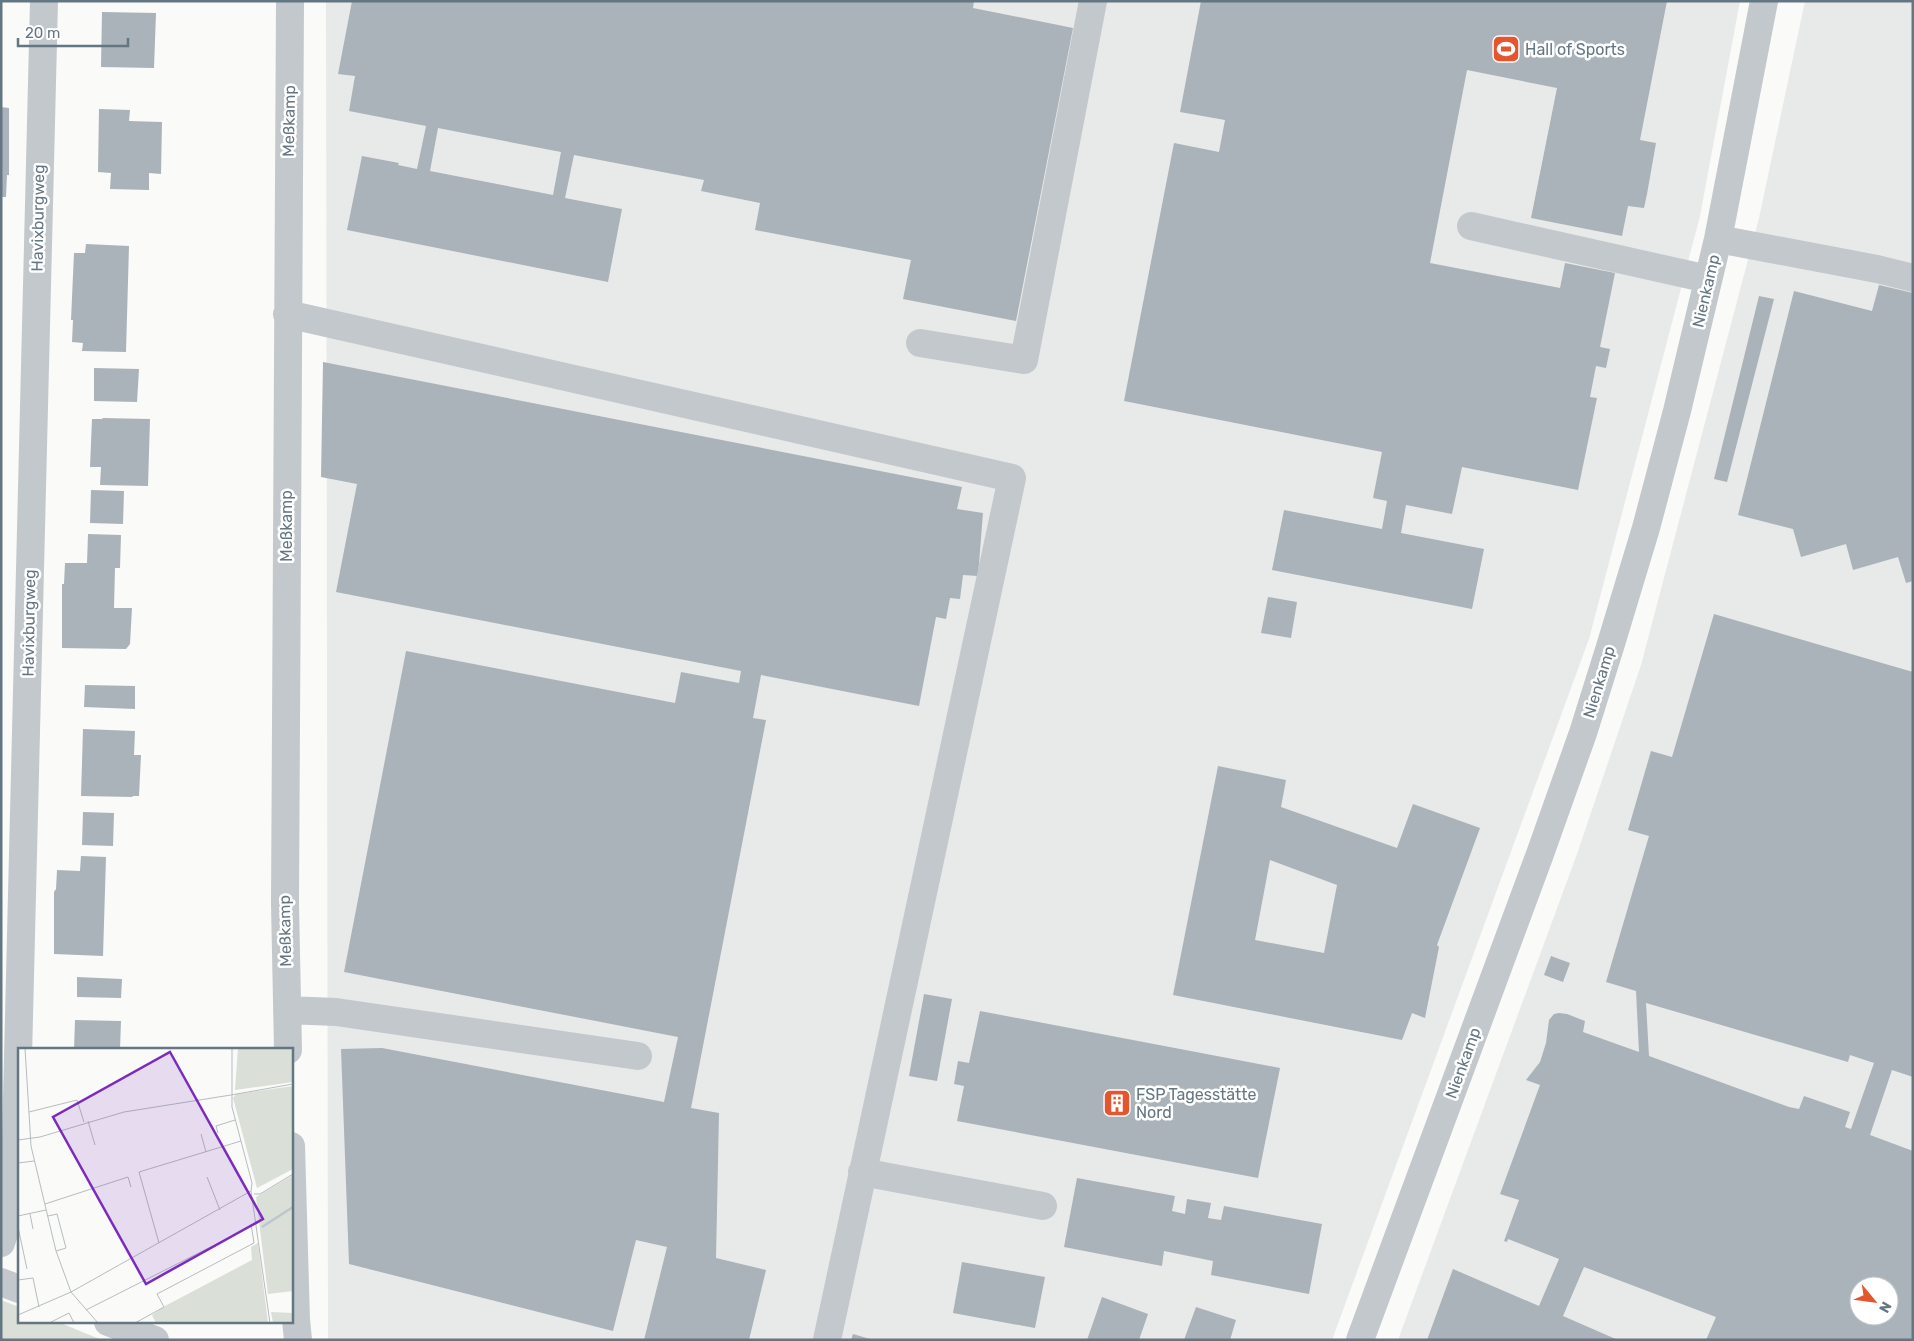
<svg xmlns="http://www.w3.org/2000/svg" width="1914" height="1341" viewBox="0 0 1914 1341" font-family="Rubik,sans-serif">
	<rect width="100%" height="100%" fill="#fafaf8"/>
	<!-- built -->
	<path fill="#e8e9e9" fill-rule="evenodd" d="M 326,1 L 1740,1 L 1700,216 L 1589,639 L 1332,1340 L 328,1340 Z
		M 1805,1 L 1913,1 L 1913,1340 L 1398,1340 L 1577,854 L 1641,665 L 1759,218 ZM 1859,1286 L 1889,1286 L 1889,1316 L 1859,1316 Z"/>
	<!-- green -->
	<path fill="#dadfd7" d="M 1,1300 L 19,1307 L 19,1322 L 58,1322 L 102,1340 L 1,1340 Z"/>
	<!-- building -->
	<path fill="#aab3b9" fill-rule="evenodd" d="M 352,1 L 974,1 L 973,8 L 1073,28 L 1016,321 L 903,299 L 911,260 L 755,230 L 760,203 L 701,191 L 704,180 L 574,155 L 565,198 L 622,209 L 608,282 L 347,230 L 362,156 L 399,163 L 398,165 L 417,169 L 426,126 L 349,111 L 355,76 L 338,74 ZM 438,128 L 561,152 L 553,195 L 430,171 Z
		M 1201,1 L 1667,1 L 1640,140 L 1656,143 L 1647,194 L 1644,208 L 1628,206 L 1622,236 L 1531,218 L 1557,88 L 1467,70 L 1430,263 L 1560,288 L 1565,263 L 1615,273 L 1600,347 L 1610,349 L 1606,368 L 1596,366 L 1590,397 L 1597,398 L 1578,490 L 1462,467 L 1452,514 L 1406,505 L 1401,533 L 1484,549 L 1472,609 L 1272,570 L 1284,510 L 1382,529 L 1387,501 L 1373,498 L 1382,452 L 1124,401 L 1174,143 L 1219,152 L 1225,120 L 1180,112 Z
		M 102,12 L 156,13 L 154,68 L 101,67 Z
		M 1,107 L 9,108 L 9,175 L 7,175 L 6,197 L 1,197 Z
		M 99,109 L 130,110 L 129,121 L 162,122 L 161,174 L 149,173 L 149,190 L 110,189 L 111,173 L 98,172 Z
		M 86,244 L 129,246 L 126,352 L 82,351 L 83,343 L 72,342 L 73,320 L 71,320 L 74,253 L 85,253 Z
		M 1879,285 L 1913,293 L 1913,581 L 1906,583 L 1898,557 L 1853,570 L 1846,544 L 1801,557 L 1793,529 L 1738,515 L 1794,291 L 1872,311 Z
		M 1759,296 L 1774,299 L 1727,482 L 1714,479 Z
		M 323,362 L 962,487 L 957,509 L 983,513 L 978,576 L 963,575 L 960,599 L 950,598 L 946,619 L 936,617 L 919,706 L 761,675 L 753,718 L 766,720 L 691,1108 L 719,1113 L 716,1258 L 766,1270 L 749,1340 L 644,1340 L 667,1247 L 636,1240 L 613,1331 L 349,1264 L 341,1049 L 382,1048 L 664,1102 L 678,1037 L 344,972 L 406,651 L 675,703 L 681,672 L 739,683 L 741,671 L 336,592 L 357,484 L 321,477 Z
		M 94,368 L 139,369 L 137,402 L 94,401 Z
		M 102,418 L 150,419 L 148,486 L 100,485 L 101,467 L 90,467 L 92,419 L 103,419 Z
		M 91,490 L 124,491 L 123,524 L 90,523 Z
		M 88,534 L 121,535 L 120,568 L 115,568 L 114,608 L 132,608 L 130,644 L 126,649 L 62,648 L 62,584 L 64,584 L 65,563 L 87,563 Z
		M 1268,597 L 1297,602 L 1291,638 L 1261,633 Z
		M 1714,614 L 1913,672 L 1913,1077 L 1892,1070 L 1870,1135 L 1913,1151 L 1913,1340 L 1706,1340 L 1716,1317 L 1584,1267 L 1563,1316 L 1618,1340 L 1427,1340 L 1453,1269 L 1539,1306 L 1559,1259 L 1508,1239 L 1507,1242 L 1504,1241 L 1519,1200 L 1500,1194 L 1540,1085 L 1526,1080 L 1540,1062 L 1546,1043 L 1549,1020 L 1554,1014 L 1559,1013 L 1567,1014 L 1585,1021 L 1583,1032 L 1639,1052 L 1636,991 L 1606,982 L 1649,836 L 1628,830 L 1651,751 L 1672,757 ZM 1646,1003 L 1848,1062 L 1850,1055 L 1874,1063 L 1851,1129 L 1845,1127 L 1850,1112 L 1804,1096 L 1799,1109 L 1789,1107 L 1649,1056 ZM 1859,1286 L 1889,1286 L 1889,1316 L 1859,1316 Z
		M 85,685 L 135,686 L 135,709 L 84,707 Z
		M 83,729 L 135,731 L 134,755 L 141,755 L 139,796 L 132,796 L 133,797 L 81,796 Z
		M 1218,766 L 1286,780 L 1281,807 L 1397,848 L 1413,804 L 1480,828 L 1437,945 L 1439,947 L 1425,1018 L 1412,1013 L 1402,1040 L 1173,995 ZM 1270,860 L 1337,885 L 1324,953 L 1255,940 Z
		M 83,812 L 114,813 L 113,846 L 82,845 Z
		M 81,856 L 106,857 L 103,956 L 54,954 L 54,892 L 56,889 L 57,870 L 80,871 Z
		M 1551,956 L 1570,963 L 1563,982 L 1544,975 Z
		M 77,977 L 122,979 L 121,998 L 77,997 Z
		M 924,994 L 952,999 L 937,1081 L 909,1076 Z
		M 980,1011 L 1280,1068 L 1258,1178 L 957,1121 L 964,1086 L 954,1084 L 958,1061 L 969,1063 Z
		M 75,1020 L 121,1021 L 120,1050 L 74,1050 Z
		M 1077,1178 L 1175,1196 L 1172,1211 L 1185,1214 L 1187,1199 L 1211,1203 L 1208,1218 L 1221,1220 L 1224,1206 L 1322,1224 L 1309,1294 L 1211,1275 L 1213,1261 L 1164,1251 L 1162,1266 L 1064,1247 Z
		M 962,1262 L 1045,1277 L 1035,1328 L 953,1313 Z
		M 1102,1297 L 1148,1314 L 1139,1340 L 1087,1340 Z
		M 1196,1307 L 1236,1320 L 1230,1340 L 1184,1340 Z
		M 853,1334 L 870,1339 L 870,1340 L 851,1340 Z"/>
	<g fill="none" stroke-linecap="round" stroke-linejoin="round">
		<!-- minor -->
		<path stroke="#c3c8cc" stroke-width="28" d="M 1471,226 L 1708,279
			M 1718,239 L 1877,269 L 1913,278
			M 287,314 L 1012,478 L 827,1340
			M 920,343 L 1024,360 L 1093,1
			M 287,1010 L 336,1012 L 638,1056
			M 288,1050 L 285,904 L 290,1
			M 291,1146 L 296,1320 L 298,1340
			M 862,1172 L 1043,1206
			M 1,1243 L 10,1215 L 15,1179 L 44,1
			M 1,1282 L 19,1289
			M 108,1322 L 155,1340
			M 1360,1340 L 1540,854 L 1583,733 L 1610,647 L 1646,528 L 1677,411 L 1718,239 L 1764,1"/>
	</g>
	<!-- icons -->
	<defs>
		<g id="stadium-square" transform="scale(1.4375)"><rect x="-9" y="-9" width="18" height="18" rx="4" fill="#e4572e" stroke="#fff"/><path d="M0-5a6.5 5 0 1 0 0 10a6.5 5 0 1 0 0-10ZM-3.5-1.8h7v3.6h-7Z" fill="#fff"/></g>
		<g id="building-square" transform="scale(1.4375)"><rect x="-9" y="-9" width="18" height="18" rx="4" fill="#e4572e" stroke="#fff"/><path d="M-4-6H4V6H1V3H-1V6H-4ZM-2.5-4.3h1.7v1.8h-1.7ZM.8-4.3h1.7v1.8H.8ZM-2.5-1h1.7V.8h-1.7ZM.8-1h1.7V.8H.8Z" fill="#fff"/></g>
	</defs>
	<g fill-rule="evenodd">
		<use href="#stadium-square" x="1506" y="49"/>
		<use href="#building-square" x="1117" y="1103"/>
	</g>
	<g text-anchor="middle" dominant-baseline="central" stroke-width="5" stroke-linejoin="round" paint-order="stroke">
		<!-- poi labels -->
		<g font-size="16" fill="#657683" stroke="#fff" text-anchor="start">
			<text x="1525" y="49">Hall of Sports</text>
			<text x="1136" y="1094">FSP Tagesstätte<tspan x="1136" dy="18">Nord</tspan></text>
		</g>
		<!-- street labels -->
		<g font-size="16" fill="#657683" stroke="#fff">
			<text transform="translate(289 121) rotate(-89)">Meßkamp</text>
			<text transform="translate(38 218) rotate(-89)">Havixburgweg</text>
			<text transform="translate(1706 291) rotate(-77)">Nienkamp</text>
			<text transform="translate(286 526) rotate(-90)">Meßkamp</text>
			<text transform="translate(29 623) rotate(-89)">Havixburgweg</text>
			<text transform="translate(1599 682) rotate(-73)">Nienkamp</text>
			<text transform="translate(285 931) rotate(-91)">Meßkamp</text>
			<text transform="translate(1463 1063) rotate(-70)">Nienkamp</text>
		</g>
	</g>
	<!-- overview -->
	<g transform="translate(18 1048)">
		<rect width="275" height="275" fill="#fafaf8"/>
		<path d="M 220,0 L 275,0 L 275,34 L 217,42 ZM 275,38 L 275,121 L 239,140 L 215,50 L 218,46 ZM 275,127 L 275,243 L 250,246 L 238,149 ZM 240,195 L 250,275 L 138,275 L 134,267 L 147,258 L 234,212 L 233,199 ZM 253,264 L 275,265 L 275,275 L 255,275 Z" fill="#dadfd7"/>
		<path fill="none" stroke="#bbc7cb" stroke-width="2.5" d="M 244,179 L 275,159"/>
		<path fill="none" stroke="#b5bdc2" stroke-width="1" d="M 7,0 L 13,98 L 38,203 L 53,244 L 80,275M 214,0 L 214,59 L 234,135 L 233,143M 213,47 L 275,36M 11,64 L 59,52 L 66,74M 70,73 L 77,97M 200,85 L 198,78 L 217,72M 183,86 L 188,104M 0,92 L 22,89 L 106,64 L 213,47M 0,115 L 16,113M 189,129 L 202,162M 233,143 L 252,275M 236,146 L 242,146 L 275,126M 27,156 L 110,129 L 113,139M 12,166 L 15,181M 0,168 L 28,162M 30,168 L 39,166 L 48,200 L 38,203M 0,179 L 9,221M 141,195 L 121,124 L 223,93M 0,232 L 15,230 L 21,259M 68,262 L 240,175M 0,267 L 53,244 L 233,143M 31,275 L 51,265 L 56,275M 117,275 L 146,259 L 139,246 L 236,195 L 233,176"/>
		<path fill="#7b2cbf" fill-opacity="0.15" stroke="#7b2cbf" stroke-width="2.5" d="M 152,4 L 245,171 L 128,236 L 35,69 Z"/>
		<rect width="275" height="275" fill="none" stroke="#657683" stroke-width="2.5"/>
	</g>
	<!-- border -->
	<rect width="1914" height="1341" fill="none" stroke="#657683" stroke-width="5"/>
	<!-- north arrow -->
	<g transform="translate(1874 1301) rotate(119)"><circle r="24" fill="#ffffff" stroke="#c1c8cd"/>
	<path d="M0-4L9 19L0 12L-9 19Z" fill="#e4572e"/>
	<text y="-8" font-size="14" font-weight="bold" text-anchor="middle" fill="#657683">N</text>
	</g>
	<!-- scale -->
	<path d="M18 38v8h110v-8" fill="none" stroke="#657683" stroke-width="2.5"/>
	<text x="25" y="38" font-size="15" fill="#657683" stroke="#ffffff" stroke-width="4" paint-order="stroke">20 m</text>
</svg>
